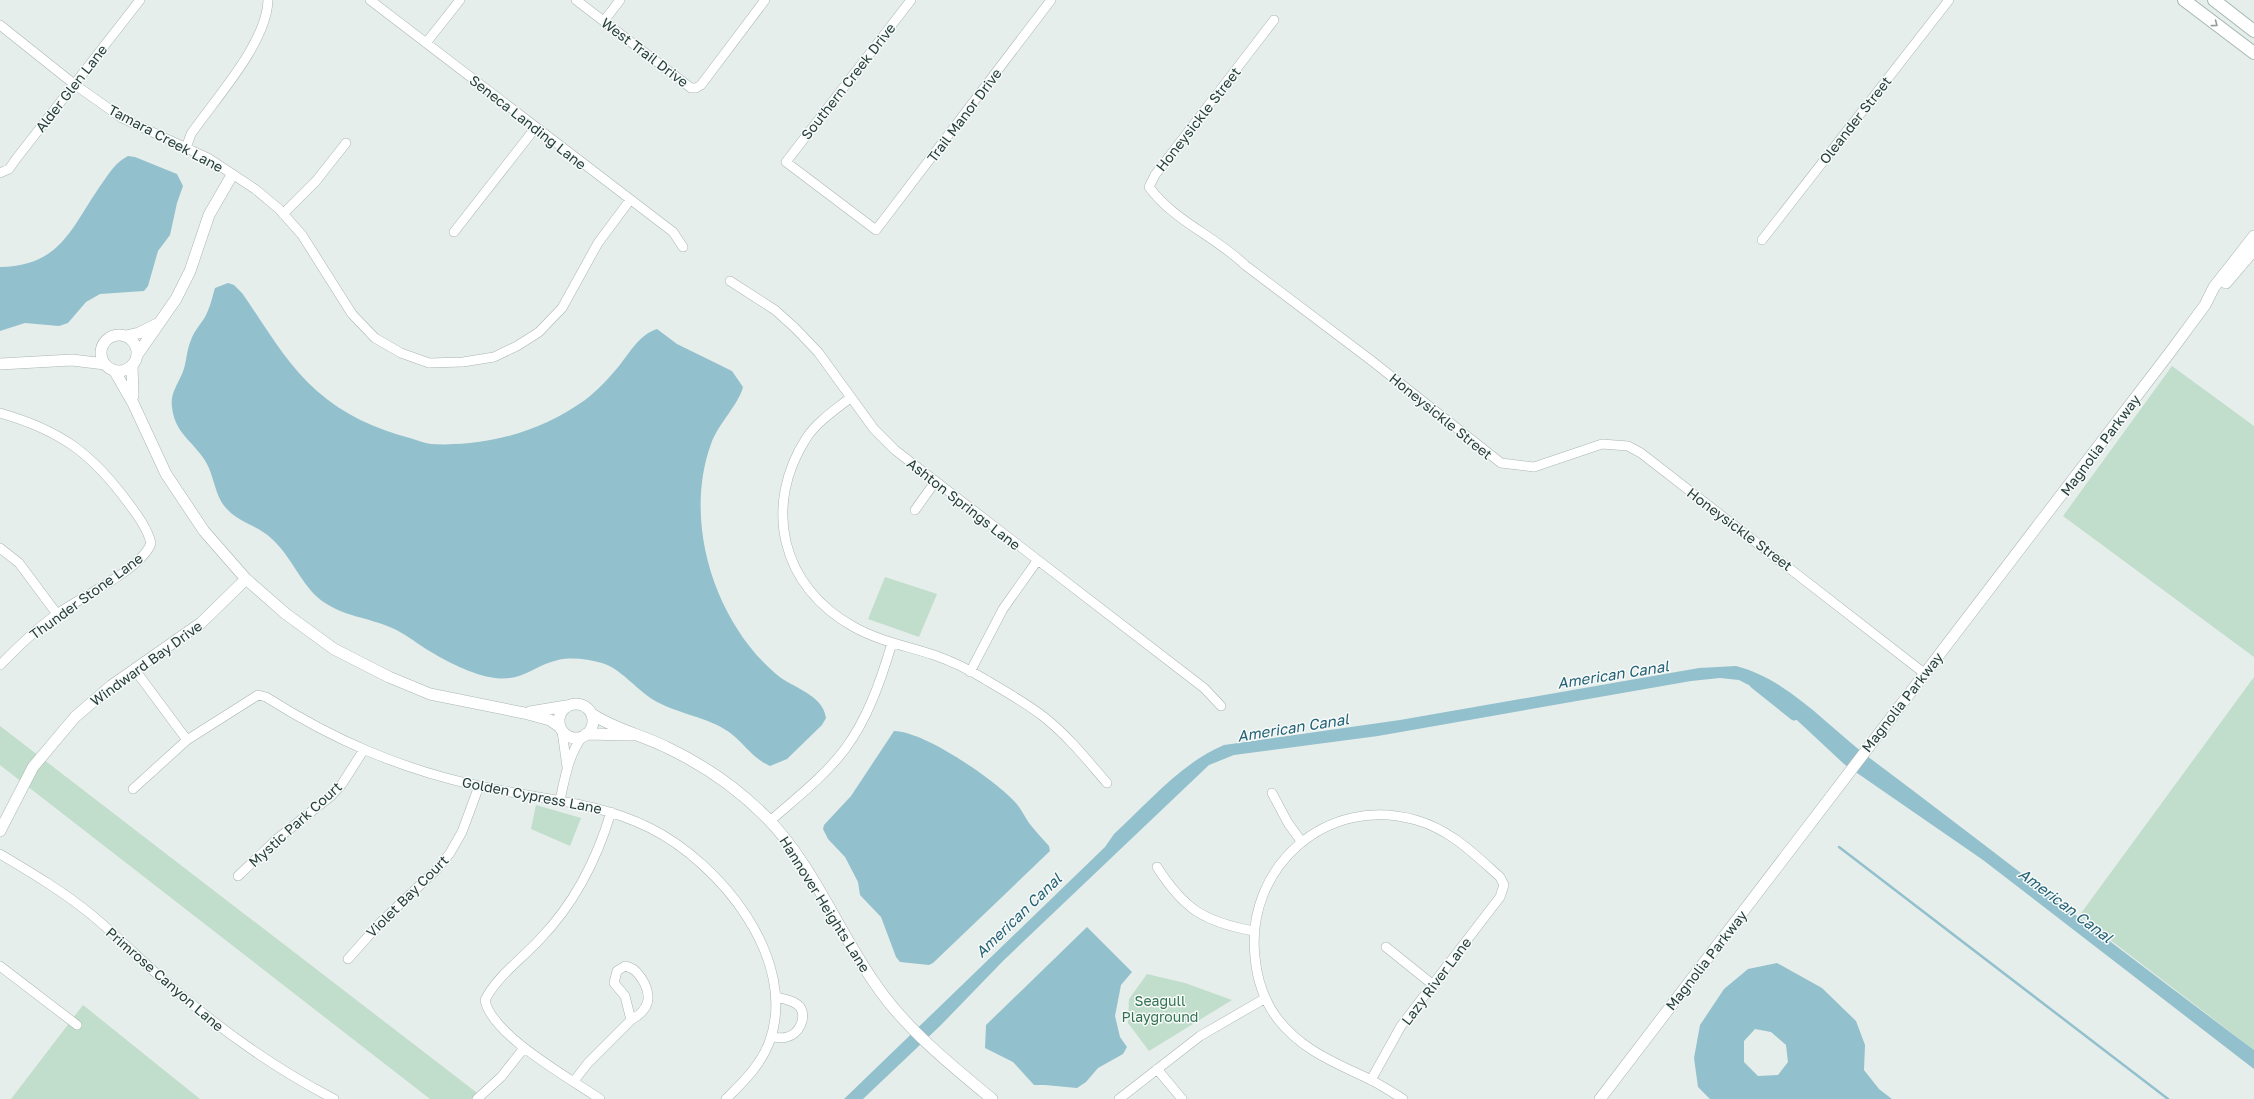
<svg xmlns="http://www.w3.org/2000/svg" width="2254" height="1099" viewBox="0 0 2254 1099" font-family="'Golos Text',sans-serif">
	<rect width="100%" height="100%" fill="#e6eeeb"/>
	<!-- green -->
	<path fill="#c1ddcb" d="M 2172,366 L 2254,426 L 2254,657 L 2063,516 Z
		M 885,577 L 937,594 L 919,637 L 868,619 Z
		M 2254,677 L 2254,1050 L 2079,916 Z
		M 0,726 L 485,1099 L 430,1099 L 0,765 Z
		M 536,805 L 581,818 L 570,846 L 531,829 Z
		M 1147,974 L 1185,983 L 1232,1000 L 1149,1051 L 1128,1023 L 1129,999 Z
		M 83,1005 L 200,1099 L 11,1099 Z"/>
	<!-- water -->
	<path fill="#93c0cd" fill-rule="evenodd" d="M 128,156 L 135,157 L 177,174 L 183,186 L 177,203 L 170,235 L 158,251 L 148,286 L 144,291 L 100,294 L 86,302 L 68,323 L 59,326 L 25,323 L 0,331 L 0,267 C 63,266 72,225 103,182 C 110,172 116,162 128,156 Z
		M 228,283 L 234,285 L 242,293 C 266,327 285,363 317,391 C 344,415 376,429 410,438 C 417,440 424,443 431,444 C 486,447 540,432 585,400 C 597,391 609,378 619,366 C 631,351 639,335 657,329 L 677,344 L 732,371 L 743,387 C 739,404 718,424 711,444 C 683,521 714,621 776,674 C 792,688 823,694 826,718 L 822,725 L 787,759 L 770,766 C 752,758 744,743 729,732 C 706,716 676,714 652,699 C 635,688 621,669 602,663 C 588,659 571,657 558,660 C 535,665 522,682 495,678 C 472,675 446,661 426,649 C 415,642 404,633 392,628 C 367,617 345,617 322,601 C 301,585 292,557 272,539 C 259,526 240,523 228,510 C 216,499 215,481 208,466 C 197,443 175,436 172,407 C 170,395 177,385 182,374 C 187,363 186,351 191,340 C 194,331 200,325 205,317 C 210,308 212,298 215,288 Z
		M 1736,666 C 1790,680 1828,727 1871,759 C 1999,855 2125,954 2254,1050 L 2254,1069 L 1983,860 L 1844,764 L 1772,697 L 1739,680 L 1720,678 L 1691,681 L 1378,736 L 1234,755 L 1209,765 L 1004,960 L 941,1025 L 863,1099 L 844,1099 L 1105,847 L 1114,834 C 1148,803 1181,763 1224,745 L 1400,720 L 1699,668 Z
		M 894,731 C 924,731 995,780 1015,802 C 1021,808 1024,816 1029,823 C 1035,831 1042,838 1049,846 L 1050,851 L 933,963 L 929,965 L 900,962 L 896,957 L 881,917 L 860,895 L 858,882 L 845,857 L 828,839 L 823,829 L 824,825 L 851,796 Z
		M 1087,927 L 1132,972 L 1121,985 L 1115,1016 L 1120,1037 L 1127,1047 L 1123,1054 L 1098,1068 L 1086,1082 L 1077,1088 L 1045,1085 L 1034,1085 L 1013,1062 L 985,1048 L 986,1025 Z
		M 1777,963 L 1822,988 L 1856,1021 L 1865,1045 L 1864,1070 L 1879,1089 L 1892,1099 L 1710,1099 L 1698,1087 L 1694,1058 L 1700,1025 L 1724,989 L 1748,969 ZM 1755,1029 L 1771,1032 L 1786,1045 L 1788,1062 L 1778,1075 L 1758,1076 L 1744,1062 L 1744,1041 Z"/>
	<g fill="none" stroke-linecap="round" stroke-linejoin="round">
		<!-- stream -->
		<path stroke="#93c0cd" stroke-width="2.5" d="M 1839,847 L 2168,1099"/>
		<!-- canal -->
		<path stroke="#93c0cd" stroke-width="9" d="M 1754,684 L 1794,716"/>
		<!-- minor casing -->
		<g stroke="#a9b6b2" stroke-width="10">
			<path id="minor" d="M 370,0 L 673,232 L 683,247
				M 576,0 L 691,88 L 696,88 L 701,85 L 765,0
				M 911,0 L 786,162 L 876,230 L 1051,0
				M 1274,20 L 1155,175 L 1149,187 C 1174,221 1215,236 1245,265 L 1372,361 L 1501,463 L 1534,467 L 1602,444 L 1628,446 L 1641,453 L 1924,673
				M 604,21 L 620,0
				M 0,25 L 74,84 L 122,118 L 208,158 L 255,189 L 279,209 L 302,235 L 352,314 L 375,338 L 401,353 L 429,363 L 463,362 L 494,357 L 517,346 L 539,332 L 562,308 L 598,243 L 630,200
				M 426,43 L 460,0
				M 186,148 L 191,134 C 215,99 267,43 268,0
				M 0,173 L 9,169 L 16,159 L 140,0
				M 283,214 L 316,181 L 346,143
				M 454,232 L 536,127
				M 1762,240 L 1949,0
				M 730,281 L 775,310 L 795,328 L 818,352 L 874,429 L 895,450 L 1204,688 L 1221,706
				M 850,398 C 835,410 818,421 807,437 C 762,506 781,587 854,627 C 879,641 907,646 934,655 C 951,661 970,670 986,680 C 1005,691 1026,703 1044,717 C 1068,736 1087,760 1107,783
				M 0,413 C 60,430 92,453 129,504 C 138,516 147,528 151,543 C 142,569 81,597 57,614 C 36,629 18,647 0,665
				M 915,510 L 935,482
				M 0,548 L 19,563 L 57,614
				M 135,670 L 187,740
				M 970,672 L 1003,609 L 1037,561
				M 562,731 L 567,767
				M 133,789 L 187,740 L 258,695 L 266,697 C 334,740 400,769 479,786 C 538,799 595,801 650,828 C 720,863 800,960 769,1043 C 760,1066 743,1082 726,1099
				M 1272,793 L 1288,823 L 1301,841
				M 560,800 C 565,778 568,756 582,737
				M 770,821 C 795,799 824,777 845,749 C 868,718 881,680 892,643
				M 0,854 C 32,873 64,892 93,916 C 119,938 142,961 167,983 C 218,1028 274,1068 334,1099
				M 1157,867 C 1184,909 1204,922 1254,931
				M 238,876 L 277,839 L 331,796 L 342,784 L 363,751
				M 1386,947 L 1432,984
				M 348,959 L 380,923 L 438,868 L 450,853 L 462,832 L 479,786
				M 0,966 L 77,1025
				M 625,966 C 634,968 637,972 642,979 C 653,997 649,1010 631,1020 L 625,996 L 614,983 L 617,971 Z
				M 771,1037 C 775,1037 782,1039 787,1037 C 799,1034 807,1018 800,1007 C 795,1001 784,999 776,997
				M 1157,1069 L 1182,1099
				M 1371,1080 L 1401,1026 L 1500,897 L 1504,885 L 1500,877 C 1474,854 1451,830 1416,820 C 1327,794 1245,867 1255,957 C 1257,980 1263,999 1277,1018 C 1301,1050 1336,1063 1369,1079 C 1381,1085 1392,1092 1403,1099
				M 574,1081 L 588,1063 L 631,1020
				M 477,1099 L 501,1077 L 524,1048
				M 600,1099 C 571,1079 491,1035 485,1000 C 497,976 522,959 540,939 C 574,904 597,859 611,812
				M 1119,1099 L 1200,1036 L 1264,999"/>
		</g>
		<!-- tertiary casing -->
		<g stroke="#a9b6b2" stroke-width="12">
			<path id="tertiary" d="M 2226,283 L 2254,250
				M101 353a18 18 0 1 1 36 0a18 18 0 1 1-36 0Z
				M 126,336 L 139,333 L 157,324
				M 137,355 L 176,299 L 190,271 L 209,215 L 232,175
				M 0,364 L 72,360 L 105,364
				M 132,365 L 133,396
				M 114,370 L 133,403 L 166,474 L 204,531 L 246,579 L 286,614 L 334,649 L 389,677 L 430,694 L 524,713 L 550,720 L 560,727
				M559 721a17 17 0 1 1 34 0a17 17 0 1 1-34 0Z
				M 530,712 L 566,706
				M 592,714 C 614,729 642,735 666,747 C 702,764 737,788 765,816 C 813,864 837,930 876,985 C 906,1029 952,1066 992,1099
				M 586,734 L 631,735
				M 0,831 L 33,767 L 75,717 L 111,686 L 201,623 L 246,579
				M 1600,1099 L 2171,351 L 2205,305 L 2214,287 L 2254,236"/>
		</g>
		<!-- secondary casing -->
		<g stroke="#a5b8b3" stroke-width="14">
			<path id="secondary" d="M 2184,0 L 2254,53
				M 2214,0 L 2254,31"/>
		</g>
		<!-- minor -->
		<use href="#minor" stroke="#fff" stroke-width="9"/>
		<!-- tertiary -->
		<use href="#tertiary" stroke="#fff" stroke-width="11"/>
		<!-- secondary -->
		<use href="#secondary" stroke="#fff" stroke-width="12"/>
	</g>
	<!-- one-way arrows -->
	<defs><path id="oneway-chevron" d="M-2-3.5L2.5 0L-2 3.5" fill="none" stroke-width="1.6" stroke-linecap="round" stroke-linejoin="round"/></defs>
	<use stroke="#929e9c" href="#oneway-chevron" transform="translate(2215 24) rotate(37)"/>
	<g text-anchor="middle" dominant-baseline="central" stroke-width="3" stroke-linejoin="round" paint-order="stroke">
		<!-- street labels -->
		<g font-size="14" fill="#263e3a" stroke="#f6faf9">
			<text transform="translate(645 52) rotate(37)">West Trail Drive</text>
			<text transform="translate(848 81) rotate(-52)">Southern Creek Drive</text>
			<text transform="translate(71 88) rotate(-52)">Alder Glen Lane</text>
			<text transform="translate(964 115) rotate(-53)">Trail Manor Drive</text>
			<text transform="translate(1198 119) rotate(-52)">Honeysickle Street</text>
			<text transform="translate(1855 120) rotate(-52)">Oleander Street</text>
			<text transform="translate(528 122) rotate(38)">Seneca Landing Lane</text>
			<text transform="translate(166 138) rotate(28)">Tamara Creek Lane</text>
			<text transform="translate(1441 416) rotate(39)">Honeysickle Street</text>
			<text transform="translate(2100 445) rotate(-53)">Magnolia Parkway</text>
			<text transform="translate(964 504) rotate(38)">Ashton Springs Lane</text>
			<text transform="translate(1740 529) rotate(37)">Honeysickle Street</text>
			<text transform="translate(86 596) rotate(-36)">Thunder Stone Lane</text>
			<text transform="translate(146 663) rotate(-36)">Windward Bay Drive</text>
			<text transform="translate(1902 702) rotate(-52)">Magnolia Parkway</text>
			<text transform="translate(532 795) rotate(11)">Golden Cypress Lane</text>
			<text transform="translate(295 824) rotate(-42)">Mystic Park Court</text>
			<text transform="translate(407 896) rotate(-45)">Violet Bay Court</text>
			<text transform="translate(825 904) rotate(58)">Hannover Heights Lane</text>
			<text transform="translate(1706 960) rotate(-52)">Magnolia Parkway</text>
			<text transform="translate(165 979) rotate(41)">Primrose Canyon Lane</text>
			<text transform="translate(1436 981) rotate(-53)">Lazy River Lane</text>
		</g>
		<!-- park labels -->
		<g font-size="14" fill="#337251" stroke="#f6faf9">
			<text x="1160" y="1000">Seagull<tspan x="1160" dy="16">Playground</tspan></text>
		</g>
		<!-- water labels -->
		<g font-size="15" font-style="italic" fill="#256276" stroke="#f6faf9">
			<text transform="translate(1613 674) rotate(-9)">American Canal</text>
			<text transform="translate(1293 727) rotate(-9)">American Canal</text>
			<text transform="translate(2066 905) rotate(37)">American Canal</text>
			<text transform="translate(1018 915) rotate(-44)">American Canal</text>
		</g>
	</g>
</svg>
